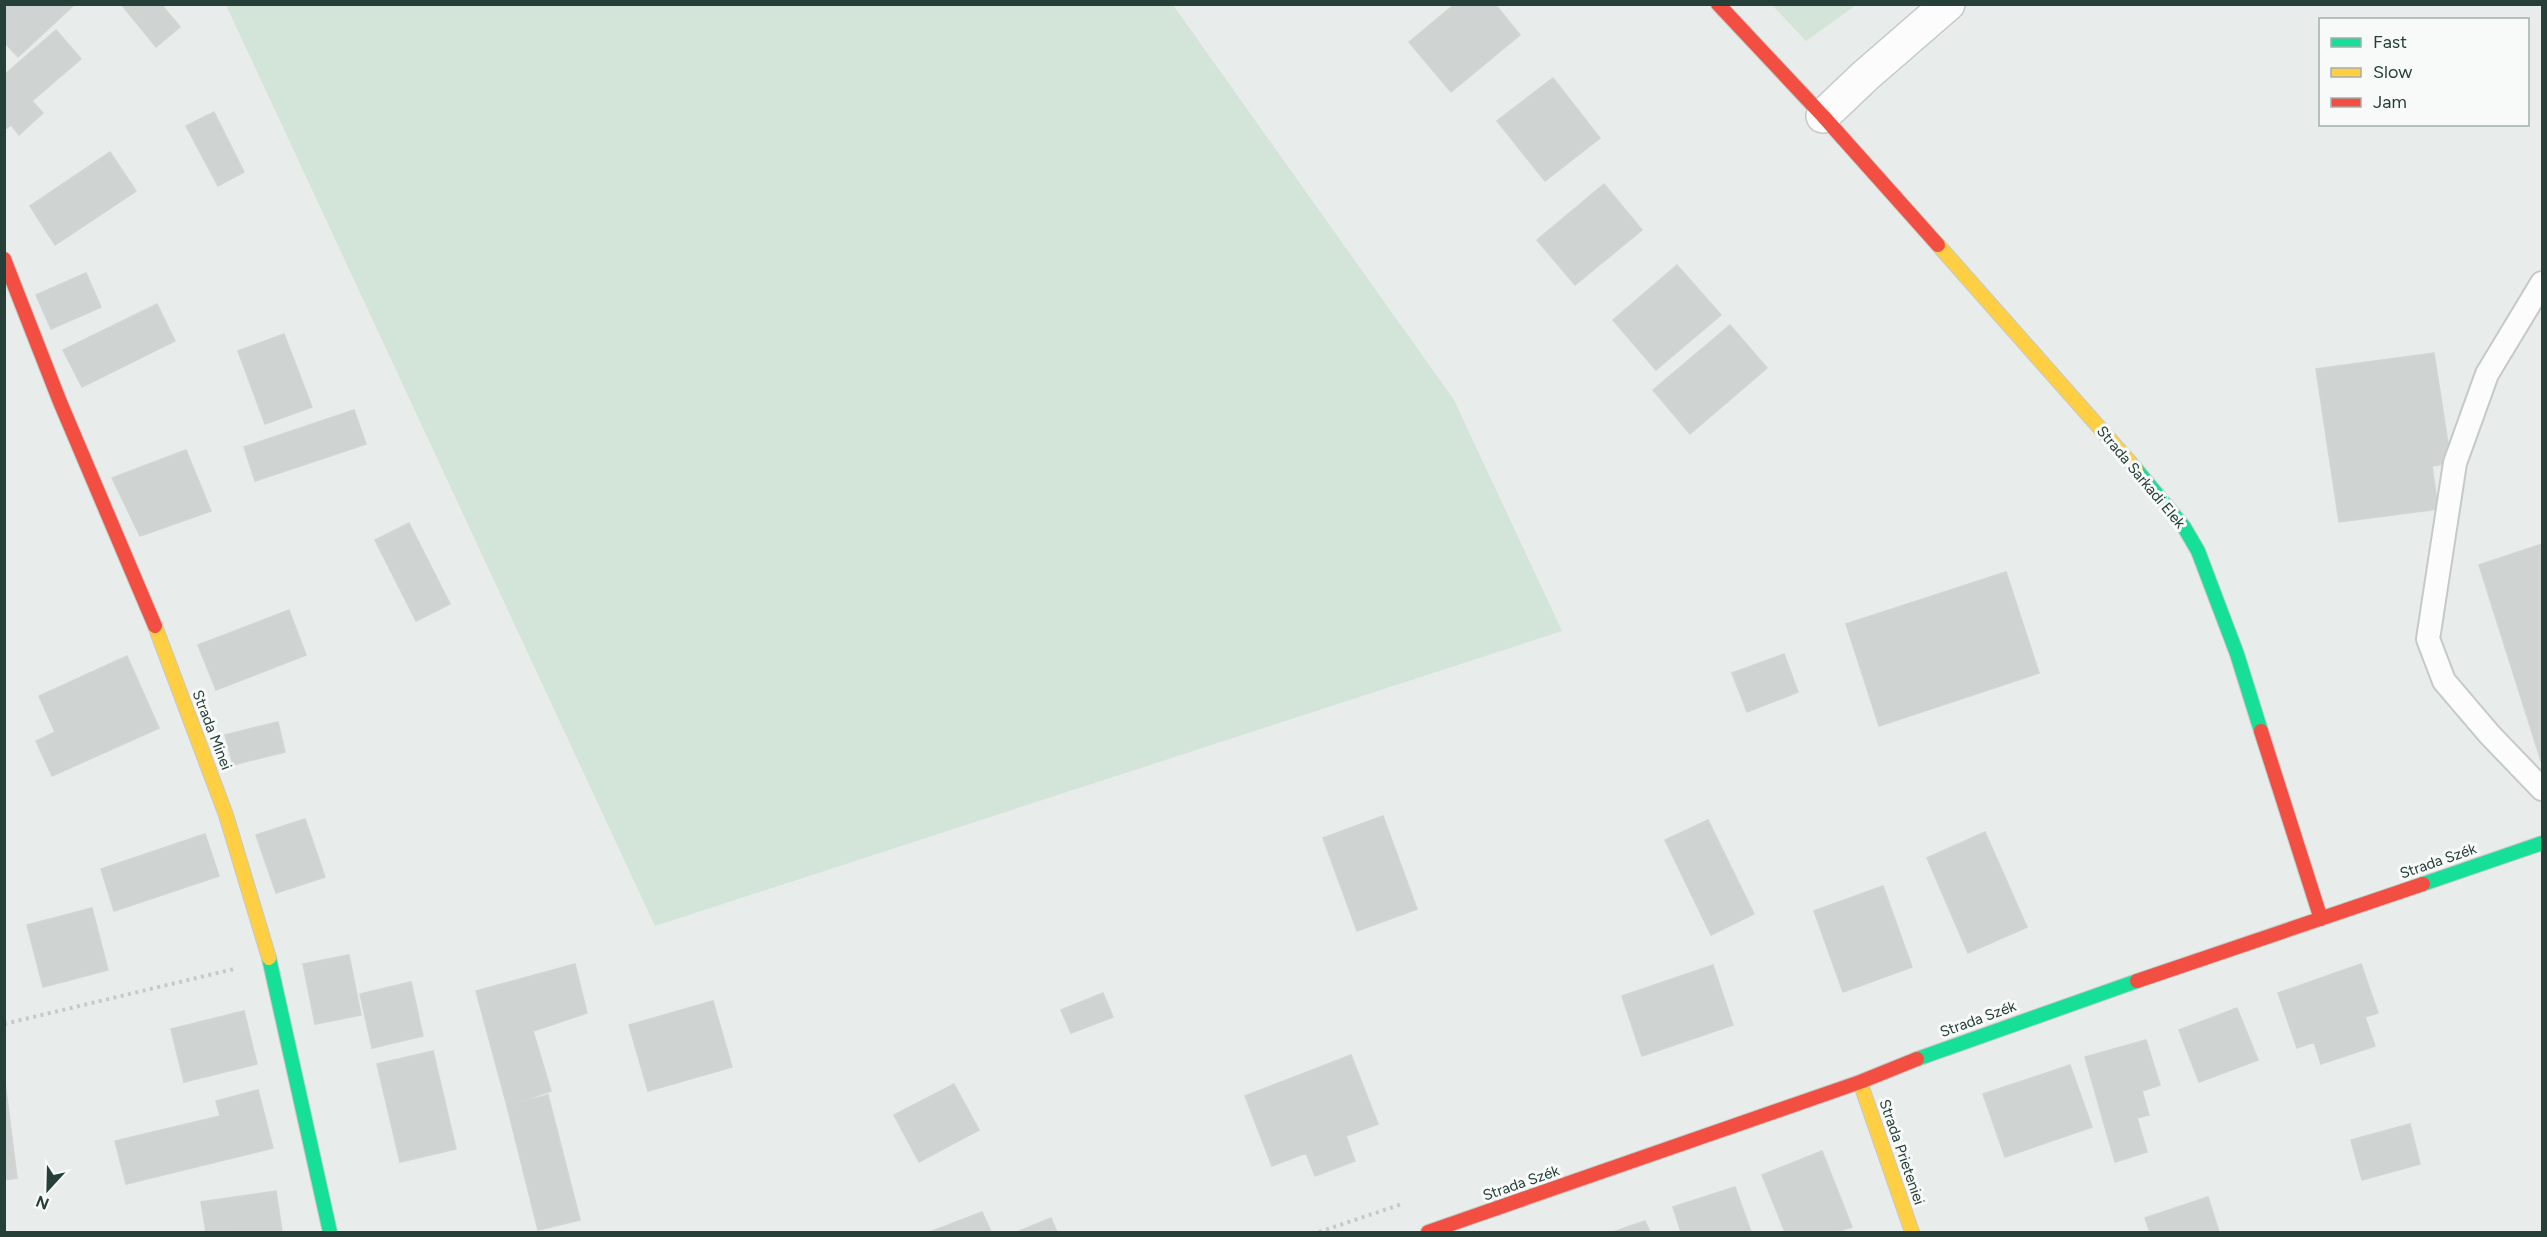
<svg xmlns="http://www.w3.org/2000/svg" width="2547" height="1237" viewBox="0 0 2547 1237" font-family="Figtree,sans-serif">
	<rect width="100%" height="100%" fill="#e8ecea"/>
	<!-- green -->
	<path fill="#d3e4d8" d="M 226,5 L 1173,5 L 1454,400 L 1562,631 L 655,926 Z
		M 1772,5 L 1856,5 L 1806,41 Z"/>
	<!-- building -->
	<path fill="#cfd4d2" stroke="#d1d5d3" stroke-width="1.5" d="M 9,4 L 75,4 L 18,57 L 4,42 L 4,9 Z
		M 121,4 L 161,4 L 180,27 L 156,47 Z
		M 1455,4 L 1495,4 L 1520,35 L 1451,92 L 1409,42 Z
		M 56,30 L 81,59 L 32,101 L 43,113 L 19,135 L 11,125 L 4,130 L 4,75 Z
		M 1553,78 L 1600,138 L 1545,181 L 1497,121 Z
		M 214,112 L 244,172 L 218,186 L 186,126 Z
		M 110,152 L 136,191 L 55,245 L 30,206 Z
		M 1604,184 L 1642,230 L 1575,285 L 1537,240 Z
		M 1677,265 L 1721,315 L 1656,370 L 1613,320 Z
		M 86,273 L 101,307 L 51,329 L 36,295 Z
		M 157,304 L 175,341 L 82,387 L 63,350 Z
		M 1730,325 L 1767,368 L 1690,434 L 1653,390 Z
		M 284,334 L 312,407 L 265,424 L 238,351 Z
		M 2434,353 L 2451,463 L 2432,466 L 2438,509 L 2339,522 L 2316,369 Z
		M 354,410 L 366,444 L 255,481 L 244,447 Z
		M 186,450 L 211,511 L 140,536 L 112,478 Z
		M 409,523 L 450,604 L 416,621 L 375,540 Z
		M 2542,544 L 2542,764 L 2479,565 Z
		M 2006,572 L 2039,673 L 1879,726 L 1846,624 Z
		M 289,610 L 306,655 L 216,690 L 198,645 Z
		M 1784,654 L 1798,692 L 1747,712 L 1732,673 Z
		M 127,656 L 159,728 L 52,776 L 36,741 L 55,732 L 39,696 Z
		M 278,722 L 285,752 L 233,765 L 225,735 Z
		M 1383,816 L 1417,909 L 1357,931 L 1323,838 Z
		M 305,819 L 325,877 L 276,893 L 256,835 Z
		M 1708,820 L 1754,914 L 1711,935 L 1665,840 Z
		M 1985,832 L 2027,927 L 1968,953 L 1927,858 Z
		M 205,834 L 219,876 L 114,911 L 101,869 Z
		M 1883,886 L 1912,967 L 1843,992 L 1814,911 Z
		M 92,908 L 108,970 L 43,987 L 27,925 Z
		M 349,955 L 361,1015 L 315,1024 L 303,964 Z
		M 575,964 L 587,1013 L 533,1031 L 551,1091 L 507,1106 L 476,991 Z
		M 2361,964 L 2378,1013 L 2365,1017 L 2375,1046 L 2321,1064 L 2314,1042 L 2297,1048 L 2278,993 Z
		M 1713,965 L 1733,1025 L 1642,1056 L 1622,996 Z
		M 411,982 L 423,1036 L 372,1048 L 360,994 Z
		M 1103,993 L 1113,1017 L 1071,1033 L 1061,1010 Z
		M 713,1001 L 732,1067 L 648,1091 L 629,1025 Z
		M 2237,1008 L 2258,1060 L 2199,1082 L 2179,1030 Z
		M 244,1011 L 257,1064 L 184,1082 L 171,1029 Z
		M 2146,1040 L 2160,1085 L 2142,1091 L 2149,1115 L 2137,1118 L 2147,1152 L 2115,1162 L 2085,1057 Z
		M 433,1051 L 456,1149 L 400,1162 L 377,1064 Z
		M 1351,1055 L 1378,1124 L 1346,1136 L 1355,1161 L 1315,1176 L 1306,1153 L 1272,1166 L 1245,1096 Z
		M 2070,1065 L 2092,1127 L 2005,1157 L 1983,1094 Z
		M 4,1074 L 17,1178 L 4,1180 Z
		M 954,1084 L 979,1130 L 919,1162 L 894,1115 Z
		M 258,1090 L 273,1148 L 126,1184 L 115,1141 L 220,1116 L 216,1101 Z
		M 548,1095 L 580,1220 L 538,1230 L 507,1106 Z
		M 2410,1124 L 2420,1164 L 2362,1180 L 2351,1140 Z
		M 1822,1151 L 1852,1227 L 1837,1232 L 1785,1232 L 1762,1175 Z
		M 1735,1187 L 1751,1232 L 1681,1232 L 1673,1207 Z
		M 276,1191 L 282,1231 L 206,1232 L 201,1202 Z
		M 2208,1197 L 2219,1232 L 2150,1232 L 2145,1218 Z
		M 982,1212 L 991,1232 L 930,1232 Z
		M 1051,1218 L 1057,1232 L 1017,1232 Z
		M 1645,1221 L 1650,1232 L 1613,1232 Z"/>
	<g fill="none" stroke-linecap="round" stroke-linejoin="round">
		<!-- lane casing -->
		<g stroke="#c5c9c7" stroke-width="26">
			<path id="lane" d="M 2542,283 L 2487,374 L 2455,463 L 2428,639 L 2444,681 L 2490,735 L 2542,789"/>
		</g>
		<!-- street casing -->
		<g stroke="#c5c9c7" stroke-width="36">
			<path id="street" d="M 1823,116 L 1865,76 L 1948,4"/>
		</g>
		<!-- fast casing -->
		<g stroke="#c4c9c7" stroke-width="16">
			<path id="fast" d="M 2136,469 L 2184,527 L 2198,551 L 2237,654 L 2261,731
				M 2423,884 L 2542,843
				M 269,958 L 330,1232
				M 1917,1059 L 2137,981"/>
		</g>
		<!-- slow casing -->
		<g stroke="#c4c9c7" stroke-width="16">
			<path id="slow" d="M 1938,245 L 2136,469
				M 155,626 L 226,815 L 269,958
				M 1860,1082 L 1912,1232"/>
		</g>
		<!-- jam casing -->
		<g stroke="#c4c9c7" stroke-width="16">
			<path id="jam" d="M 1718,4 L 1823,116 L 1938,245
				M 4,259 L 60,402 L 155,626
				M 2261,731 L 2321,919
				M 2137,981 L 2423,884
				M 1428,1232 L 1860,1082 L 1917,1059"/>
		</g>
		<!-- path -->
		<path stroke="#c3cbc9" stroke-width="4" stroke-dasharray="3 4.5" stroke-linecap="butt" d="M 4,1024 L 234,969
			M 1319,1232 L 1402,1204"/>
		<!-- lane -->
		<use href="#lane" stroke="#fcfcfc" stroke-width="22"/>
		<!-- street -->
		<use href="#street" stroke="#fcfcfc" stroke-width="33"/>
		<!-- fast -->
		<use href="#fast" stroke="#16e098" stroke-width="14"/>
		<!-- slow -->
		<use href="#slow" stroke="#ffcf43" stroke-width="14"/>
		<!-- jam -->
		<use href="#jam" stroke="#f24e42" stroke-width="14"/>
	</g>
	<g text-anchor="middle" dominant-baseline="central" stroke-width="6" stroke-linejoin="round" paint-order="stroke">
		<!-- street labels -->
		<g font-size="15" fill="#263f39" stroke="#f7faf9">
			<text transform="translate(2141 477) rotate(50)">Strada Sarkadi Elek</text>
			<text transform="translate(212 730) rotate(69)">Strada Minei</text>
			<text transform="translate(2438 861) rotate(-19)">Strada Szék</text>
			<text transform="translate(1978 1019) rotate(-20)">Strada Szék</text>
			<text transform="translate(1902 1152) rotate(71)">Strada Prieteniei</text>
			<text transform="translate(1521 1183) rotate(-19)">Strada Szék</text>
		</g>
	</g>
	<!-- border -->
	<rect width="2547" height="1237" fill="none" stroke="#263f39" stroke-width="12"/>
	<!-- legend -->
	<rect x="2319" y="18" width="210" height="108" fill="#f7faf9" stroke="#a3afac" stroke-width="1.5"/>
	<rect x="2331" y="38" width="30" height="9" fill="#16e098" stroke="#a3afac" stroke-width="1.5"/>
	<text x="2373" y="48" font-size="18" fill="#263f39">Fast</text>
	<rect x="2331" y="68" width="30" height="9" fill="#ffcf43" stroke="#a3afac" stroke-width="1.5"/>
	<text x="2373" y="78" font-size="18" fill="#263f39">Slow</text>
	<rect x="2331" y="98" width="30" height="9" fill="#f24e42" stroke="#a3afac" stroke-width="1.5"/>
	<text x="2373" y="108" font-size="18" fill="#263f39">Jam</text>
	<!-- north arrow -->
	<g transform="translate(48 1189) rotate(202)" stroke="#f7faf9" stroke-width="4.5" paint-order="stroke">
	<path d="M0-4.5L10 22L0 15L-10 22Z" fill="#263f39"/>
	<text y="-9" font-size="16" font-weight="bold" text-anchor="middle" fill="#263f39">N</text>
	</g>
</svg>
